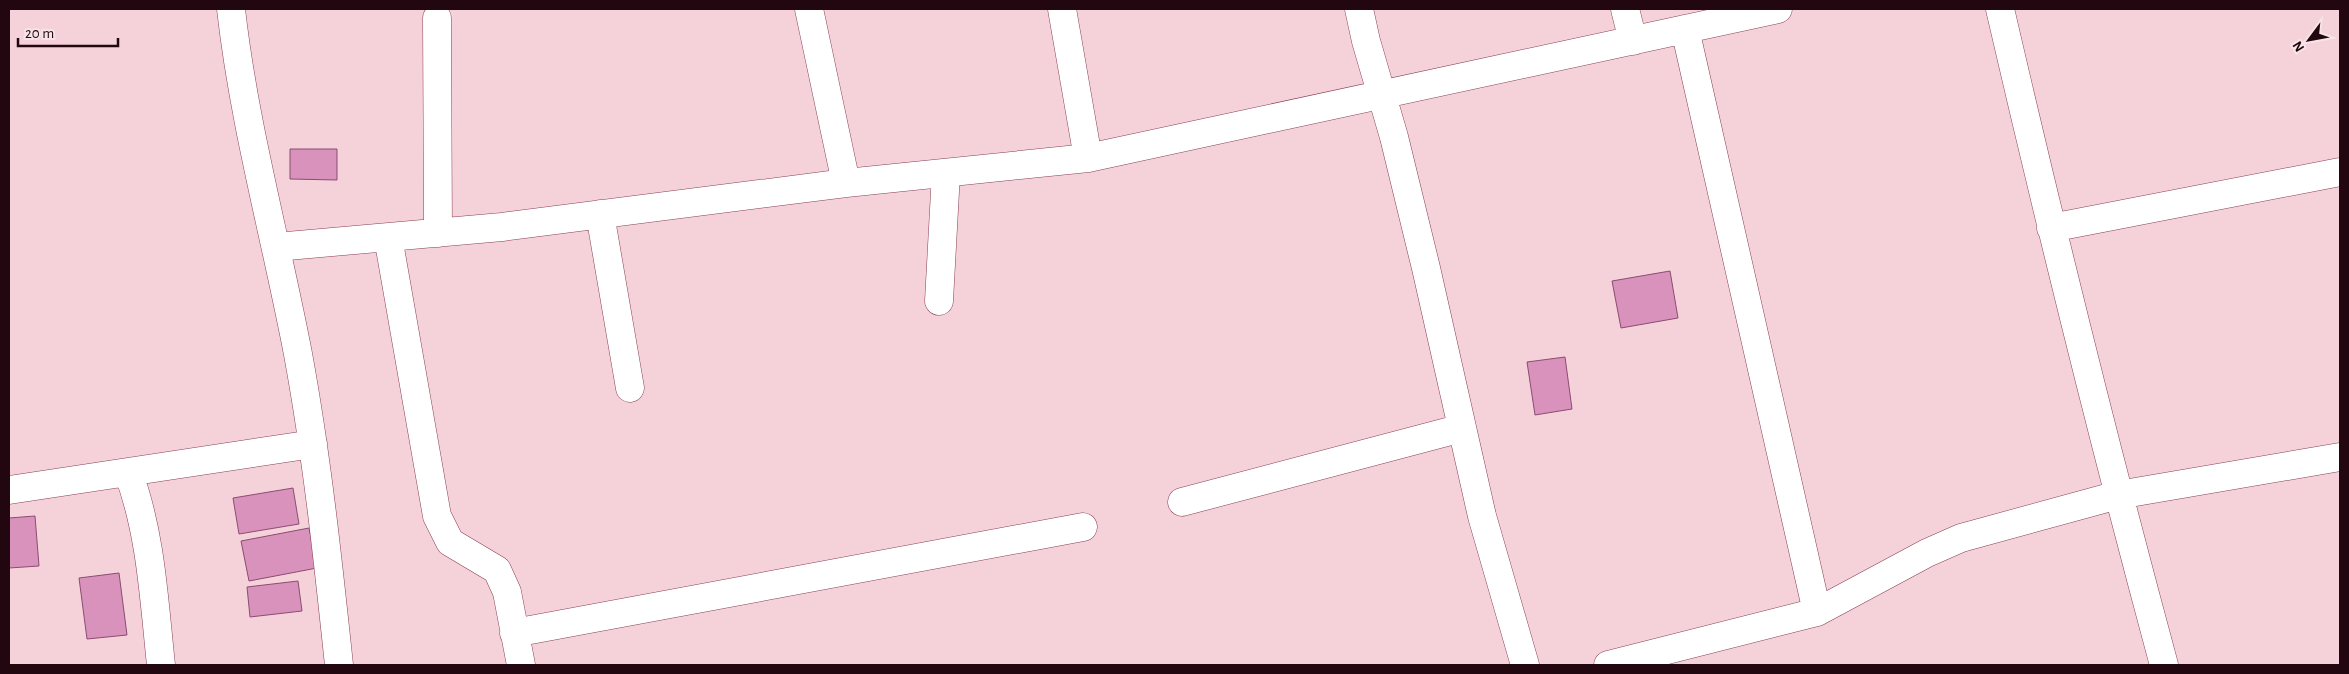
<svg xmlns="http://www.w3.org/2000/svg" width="2349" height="674" viewBox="0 0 2349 674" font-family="'Alegreya Sans',sans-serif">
	<rect width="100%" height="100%" fill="#f5d2d9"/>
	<!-- building -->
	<path fill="#d892bb" stroke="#8b4c72" d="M 290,149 L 337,149 L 337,180 L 290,179 Z
		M 1670,271 L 1678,318 L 1621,328 L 1612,281 Z
		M 1565,357 L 1572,409 L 1535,415 L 1527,362 Z
		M 293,488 L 299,524 L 239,534 L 233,498 Z
		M 35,516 L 39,566 L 9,568 L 9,518 Z
		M 309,528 L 317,568 L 249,581 L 241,541 Z
		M 119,573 L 127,635 L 87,639 L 79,578 Z
		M 298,581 L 302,611 L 250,617 L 247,587 Z"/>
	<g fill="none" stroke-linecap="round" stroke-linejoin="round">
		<!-- street casing -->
		<g stroke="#884054" stroke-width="29">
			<path id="street" d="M 231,9 C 244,125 276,239 298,354 C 317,457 328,561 339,665
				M 809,9 L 846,183
				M 1062,9 L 1088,158
				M 1359,9 L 1366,41 L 1394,137 L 1426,268 L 1482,516 L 1525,665
				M 1625,9 L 1633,41
				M 2000,9 C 2051,229 2105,447 2164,665
				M 437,18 L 438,233
				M 1685,29 L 1817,612
				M 600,214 L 630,388
				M 2051,228 L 2340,172
				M 388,237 L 437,516 L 450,542 L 497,570 L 507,592 L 521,665
				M 276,247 L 502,227 L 846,183 L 1088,158 L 1778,9
				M 939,301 L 946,173
				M 128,472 C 151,533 154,600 161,665
				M 9,490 L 313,444
				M 1182,502 L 1462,428
				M 514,633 L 1083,527
				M 1608,665 L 1817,612 L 1927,553 L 1961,538 L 2118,495 L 2340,457"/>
		</g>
		<!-- street -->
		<use href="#street" stroke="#fff" stroke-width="28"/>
	</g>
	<!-- border -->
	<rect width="2349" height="674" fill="none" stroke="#230710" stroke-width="20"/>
	<!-- north arrow -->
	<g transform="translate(2309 40) rotate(238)" stroke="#f6e4e8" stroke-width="4" paint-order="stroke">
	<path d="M0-4L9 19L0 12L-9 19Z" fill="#230710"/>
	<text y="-8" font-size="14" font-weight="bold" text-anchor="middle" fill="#230710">N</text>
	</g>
	<!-- scale -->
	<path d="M18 38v8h100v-8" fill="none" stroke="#230710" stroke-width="2.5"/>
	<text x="25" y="38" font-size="15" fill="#230710" stroke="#f6e4e8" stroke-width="4" paint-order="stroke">20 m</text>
</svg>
